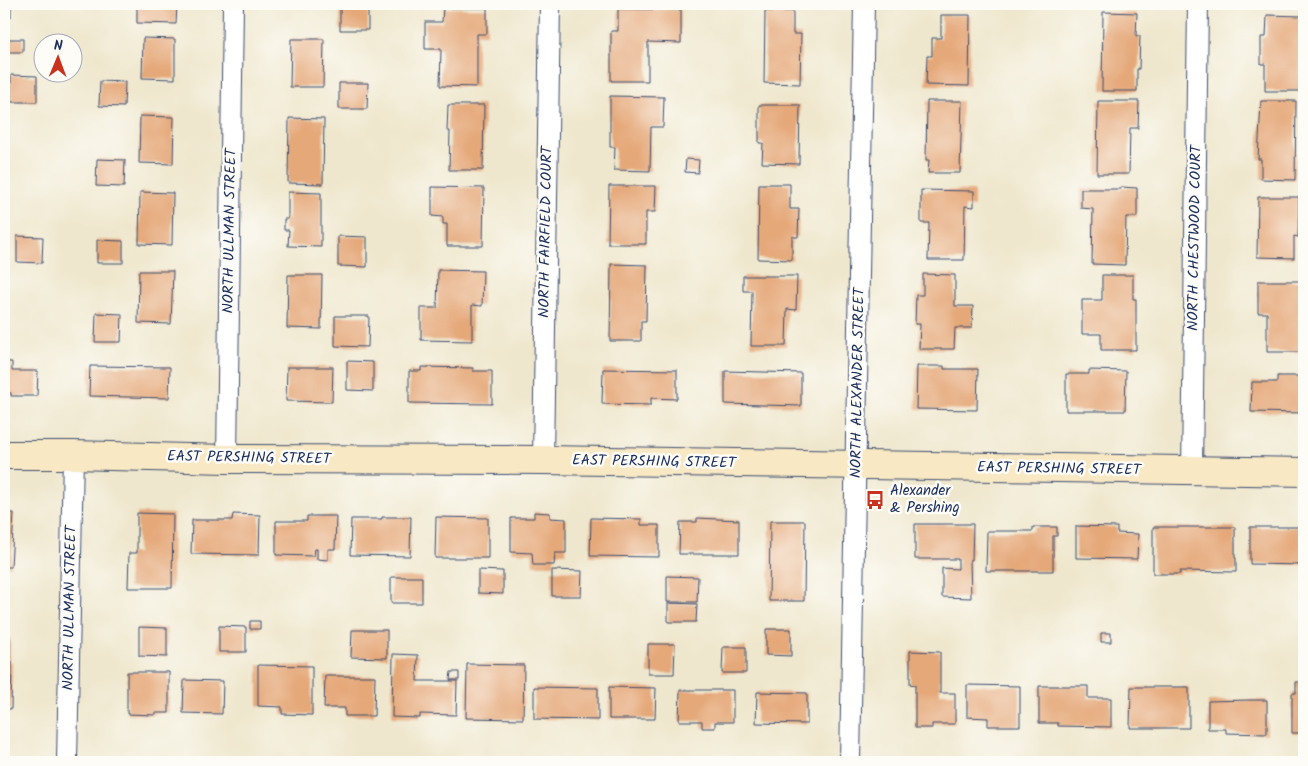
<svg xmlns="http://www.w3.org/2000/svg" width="1308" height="766" viewBox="0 0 1308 766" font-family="Kalam,sans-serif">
	<rect width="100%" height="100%" fill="#fdfcf7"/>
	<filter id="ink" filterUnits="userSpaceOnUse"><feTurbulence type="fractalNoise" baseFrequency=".02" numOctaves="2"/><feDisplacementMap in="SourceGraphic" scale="10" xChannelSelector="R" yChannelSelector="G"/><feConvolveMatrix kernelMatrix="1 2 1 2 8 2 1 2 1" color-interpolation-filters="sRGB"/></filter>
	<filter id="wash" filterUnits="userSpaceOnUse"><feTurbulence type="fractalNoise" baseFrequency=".0096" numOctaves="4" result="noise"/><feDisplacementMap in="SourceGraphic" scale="20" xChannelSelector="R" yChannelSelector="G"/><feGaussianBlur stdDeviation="1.12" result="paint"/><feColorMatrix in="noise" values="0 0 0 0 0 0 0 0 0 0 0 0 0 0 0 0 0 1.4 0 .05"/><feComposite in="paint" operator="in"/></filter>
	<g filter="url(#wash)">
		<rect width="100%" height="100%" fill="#efe7cd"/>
		<g id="blocks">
			<!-- building -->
			<path fill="#e5a879" d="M 4,4 L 11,4 L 11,18 L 4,18 Z
				M 137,4 L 177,4 L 176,24 L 137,23 Z
				M 291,4 L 324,4 L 324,6 L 291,6 Z
				M 340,5 L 368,5 L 368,30 L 340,30 Z
				M 443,8 L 487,8 L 487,34 L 477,34 L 477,87 L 440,86 L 441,49 L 425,49 L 425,22 L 442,22 Z
				M 618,9 L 681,10 L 681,43 L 648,42 L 648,81 L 611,81 L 611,31 L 618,31 Z
				M 765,11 L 793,11 L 793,34 L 801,34 L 800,84 L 764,83 Z
				M 1103,12 L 1137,13 L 1136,36 L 1140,36 L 1139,69 L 1137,69 L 1137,91 L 1102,91 Z
				M 941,15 L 970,15 L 969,86 L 926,85 L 927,56 L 932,56 L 932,38 L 941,38 Z
				M 1267,15 L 1302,16 L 1300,91 L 1265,91 L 1265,64 L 1261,64 L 1261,37 L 1266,37 Z
				M 4,36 L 6,36 L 6,39 L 23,39 L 23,52 L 6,52 L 6,77 L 4,77 Z
				M 143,38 L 175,39 L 175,79 L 142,78 Z
				M 291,39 L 324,39 L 323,87 L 290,87 Z
				M 11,75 L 37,76 L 37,102 L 11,102 Z
				M 100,81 L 125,82 L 124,107 L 99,106 Z
				M 339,83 L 368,83 L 367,109 L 339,109 Z
				M 610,96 L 664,97 L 663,127 L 651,127 L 650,171 L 614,170 L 615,147 L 610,147 Z
				M 927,101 L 962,101 L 960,173 L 928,173 L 929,160 L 926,160 Z
				M 1098,101 L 1139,101 L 1138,128 L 1130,128 L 1129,174 L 1097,174 Z
				M 1261,101 L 1296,101 L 1295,180 L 1261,179 L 1261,159 L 1258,159 Z
				M 448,105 L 484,105 L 483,170 L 449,170 L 450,131 L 447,131 Z
				M 759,105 L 800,105 L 799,164 L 762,163 L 763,143 L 759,143 Z
				M 140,116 L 174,117 L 173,164 L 139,163 Z
				M 289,118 L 324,119 L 323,184 L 288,183 Z
				M 4,138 L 8,138 L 7,176 L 4,175 Z
				M 97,159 L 125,160 L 124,187 L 96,186 Z
				M 686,159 L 699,160 L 698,173 L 685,172 Z
				M 759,184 L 790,184 L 790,209 L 799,209 L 798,237 L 792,237 L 792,260 L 758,259 Z
				M 609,186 L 656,186 L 655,212 L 646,212 L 646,244 L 608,244 Z
				M 432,187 L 484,188 L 483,246 L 447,246 L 447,224 L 443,224 L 443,217 L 432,216 Z
				M 1121,187 L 1137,188 L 1137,217 L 1126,217 L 1125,265 L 1092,264 L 1093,209 L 1081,208 L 1081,189 L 1121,189 Z
				M 921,190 L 974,191 L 974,207 L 965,206 L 964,260 L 928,260 L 929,223 L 921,223 Z
				M 140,192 L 173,193 L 172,245 L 139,244 Z
				M 288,192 L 321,193 L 321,247 L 288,246 L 289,230 L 284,230 L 284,219 L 288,219 Z
				M 4,194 L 8,194 L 7,246 L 4,246 Z
				M 1258,197 L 1299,197 L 1298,237 L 1294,236 L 1294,258 L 1257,257 Z
				M 17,236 L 43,237 L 42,263 L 17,262 Z
				M 338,236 L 367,237 L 367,267 L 338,266 Z
				M 97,240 L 123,241 L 123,263 L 97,263 Z
				M 611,264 L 647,265 L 646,321 L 641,321 L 641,341 L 610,341 Z
				M 438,270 L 483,271 L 482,306 L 472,305 L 472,341 L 421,340 L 421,308 L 437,308 Z
				M 139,271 L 173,271 L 171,324 L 138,323 Z
				M 923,274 L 955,275 L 955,306 L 973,306 L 972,328 L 955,328 L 954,349 L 919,349 L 920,324 L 915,324 L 916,295 L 923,295 Z
				M 288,275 L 322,275 L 321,329 L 287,328 Z
				M 1102,275 L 1133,275 L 1133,299 L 1136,299 L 1136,350 L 1101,350 L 1101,334 L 1082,334 L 1082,300 L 1102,300 Z
				M 743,276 L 797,276 L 796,310 L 787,309 L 786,346 L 751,346 L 752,291 L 743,291 Z
				M 1258,281 L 1302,281 L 1301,352 L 1267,352 L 1267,313 L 1258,313 Z
				M 96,313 L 122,314 L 121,342 L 95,342 Z
				M 335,316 L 369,316 L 368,347 L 335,346 Z
				M 347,361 L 373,362 L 373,391 L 347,390 Z
				M 4,362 L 12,362 L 12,371 L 38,371 L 37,396 L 11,396 L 11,393 L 4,392 Z
				M 90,366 L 170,367 L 169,398 L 89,396 Z
				M 917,366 L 944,366 L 944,369 L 978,369 L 977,410 L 916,409 Z
				M 287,367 L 333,367 L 332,402 L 286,401 Z
				M 421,367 L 473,368 L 473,371 L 492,371 L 492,404 L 409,403 L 409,371 L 421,371 Z
				M 603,369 L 677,370 L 677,399 L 651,398 L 651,405 L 602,404 Z
				M 1089,370 L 1126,371 L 1125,411 L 1066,411 L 1066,374 L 1089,374 Z
				M 725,371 L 801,373 L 801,406 L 725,404 Z
				M 1277,376 L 1304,376 L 1304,413 L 1251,412 L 1252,382 L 1277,382 Z
				M 534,512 L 550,513 L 550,518 L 566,519 L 566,553 L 555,553 L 554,565 L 533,565 L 532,553 L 511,552 L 511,518 L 534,518 Z
				M 4,513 L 14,513 L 11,567 L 4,567 Z
				M 137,513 L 173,514 L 172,588 L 128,588 L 129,553 L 137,553 Z
				M 233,514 L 260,515 L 259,555 L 191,554 L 192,520 L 232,520 Z
				M 307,516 L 336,516 L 335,549 L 328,549 L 328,560 L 317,559 L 317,549 L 315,549 L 314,556 L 276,555 L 276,521 L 307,521 Z
				M 382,517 L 411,517 L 410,556 L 350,555 L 351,519 L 382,519 Z
				M 436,517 L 488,518 L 488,558 L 435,558 Z
				M 591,518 L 641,519 L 641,525 L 659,525 L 659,557 L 590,556 Z
				M 697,518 L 739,520 L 739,554 L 679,554 L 680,522 L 697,522 Z
				M 770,521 L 805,521 L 804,601 L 769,601 Z
				M 915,524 L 973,524 L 972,560 L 970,560 L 971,598 L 942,597 L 942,568 L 958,569 L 958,559 L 915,559 Z
				M 1076,526 L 1117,527 L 1117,533 L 1138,534 L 1137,559 L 1076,558 Z
				M 1033,527 L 1057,527 L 1057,536 L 1053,536 L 1053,571 L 986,571 L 987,531 L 1033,531 Z
				M 1153,527 L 1235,527 L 1235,558 L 1236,558 L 1236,572 L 1180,571 L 1180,574 L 1153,574 Z
				M 1250,527 L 1301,527 L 1301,535 L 1304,535 L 1304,565 L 1250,564 Z
				M 478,570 L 503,571 L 503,594 L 478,593 Z
				M 552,570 L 582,571 L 581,596 L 552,596 Z
				M 667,576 L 698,577 L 697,602 L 667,602 Z
				M 391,577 L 422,577 L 422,603 L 391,603 Z
				M 668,603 L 697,604 L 696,622 L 668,622 Z
				M 250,621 L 260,621 L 260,629 L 250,629 Z
				M 219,626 L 246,627 L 246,652 L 219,652 Z
				M 139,627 L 167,628 L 167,657 L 139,656 Z
				M 766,629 L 791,629 L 791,656 L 766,655 Z
				M 352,630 L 387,630 L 387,658 L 351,657 Z
				M 1101,633 L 1111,633 L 1111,642 L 1101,642 Z
				M 4,638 L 10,638 L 10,662 L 12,662 L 11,709 L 4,709 Z
				M 648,644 L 675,644 L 674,674 L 648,674 Z
				M 723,647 L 746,647 L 746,673 L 722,673 Z
				M 910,651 L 940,652 L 940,693 L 955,693 L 955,724 L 932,724 L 932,728 L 915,728 L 915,685 L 910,684 Z
				M 393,654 L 418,655 L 417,681 L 457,681 L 456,715 L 420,714 L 420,718 L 392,717 Z
				M 467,664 L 524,665 L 523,719 L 466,718 Z
				M 258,665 L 312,666 L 312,715 L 282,714 L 282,707 L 258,706 Z
				M 127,672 L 169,672 L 169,713 L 155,713 L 155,715 L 127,714 Z
				M 451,672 L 459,672 L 459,680 L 450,680 Z
				M 325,676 L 375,676 L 374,716 L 345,716 L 345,708 L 324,708 Z
				M 184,680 L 223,681 L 222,714 L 183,713 Z
				M 1296,682 L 1304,682 L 1304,733 L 1292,733 L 1292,693 L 1296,693 Z
				M 967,685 L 1020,686 L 1020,726 L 988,726 L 988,718 L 967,717 Z
				M 1039,686 L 1088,686 L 1088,698 L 1111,698 L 1111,727 L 1058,726 L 1058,723 L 1039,723 Z
				M 534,687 L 598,688 L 598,720 L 534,719 Z
				M 609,687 L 656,688 L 655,719 L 609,719 Z
				M 1131,687 L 1189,687 L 1189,728 L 1130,728 Z
				M 680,690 L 733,690 L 733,722 L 715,722 L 715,728 L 702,728 L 702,721 L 679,721 Z
				M 757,692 L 807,693 L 807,724 L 756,723 Z
				M 1248,700 L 1267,700 L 1267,734 L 1226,733 L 1226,729 L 1208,729 L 1208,701 Z"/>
		</g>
	</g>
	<g filter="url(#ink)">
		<use href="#blocks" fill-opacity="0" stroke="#3b4b6f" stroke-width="1"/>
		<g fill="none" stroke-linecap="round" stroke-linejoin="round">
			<!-- street casing -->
			<g stroke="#3b4b6f" stroke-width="22">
				<path id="street" d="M 227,459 L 233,4
					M 543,460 L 550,4
					M 1192,472 L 1198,4
					M 67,762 L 73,455
					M 850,762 L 864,4"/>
			</g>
			<!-- secondary casing -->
			<g stroke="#3b4b6f" stroke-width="30">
				<path id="secondary" d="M 4,455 L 73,455 L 227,459 L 543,460 L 1304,472"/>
			</g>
			<!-- street -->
			<use href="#street" stroke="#fff" stroke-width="20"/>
			<!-- secondary -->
			<use href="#secondary" stroke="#f8e8c3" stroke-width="28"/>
		</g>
	</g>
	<!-- icons -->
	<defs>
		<g id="bus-bare" transform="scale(1.5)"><path d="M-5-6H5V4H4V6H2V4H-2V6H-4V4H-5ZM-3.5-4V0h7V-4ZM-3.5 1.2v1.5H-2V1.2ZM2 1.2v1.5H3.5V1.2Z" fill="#c8321e" stroke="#fdfcf7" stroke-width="2.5" paint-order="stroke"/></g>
	</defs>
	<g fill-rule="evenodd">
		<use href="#bus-bare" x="875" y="500"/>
	</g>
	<g text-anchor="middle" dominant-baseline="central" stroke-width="5" stroke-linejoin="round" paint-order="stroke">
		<!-- street labels -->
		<g font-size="15" fill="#1b2f5e" stroke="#fdfcf7">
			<text transform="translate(230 231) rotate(-89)">NORTH ULLMAN STREET</text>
			<text transform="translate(546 232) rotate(-89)">NORTH FAIRFIELD COURT</text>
			<text transform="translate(1195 238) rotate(-89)">NORTH CHESTWOOD COURT</text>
			<text transform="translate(858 383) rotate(-89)">NORTH ALEXANDER STREET</text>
			<text transform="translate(249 458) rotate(1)">EAST PERSHING STREET</text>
			<text transform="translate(654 462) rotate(1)">EAST PERSHING STREET</text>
			<text transform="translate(1059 469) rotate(1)">EAST PERSHING STREET</text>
			<text transform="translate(70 608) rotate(-89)">NORTH ULLMAN STREET</text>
		</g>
		<!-- poi labels -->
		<g font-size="15" fill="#1b2f5e" stroke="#fdfcf7" text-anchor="start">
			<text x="890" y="491">Alexander<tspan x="890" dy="17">&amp; Pershing</tspan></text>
		</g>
	</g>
	<!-- margin -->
	<rect width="1308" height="766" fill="none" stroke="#fdfcf7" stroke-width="20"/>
	<!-- north arrow -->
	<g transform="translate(58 58) rotate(1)"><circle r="24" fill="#fdfcf7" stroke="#a3aaba"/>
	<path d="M0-4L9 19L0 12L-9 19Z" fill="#c8321e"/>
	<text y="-8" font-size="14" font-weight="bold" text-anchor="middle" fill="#1b2f5e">N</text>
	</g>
</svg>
